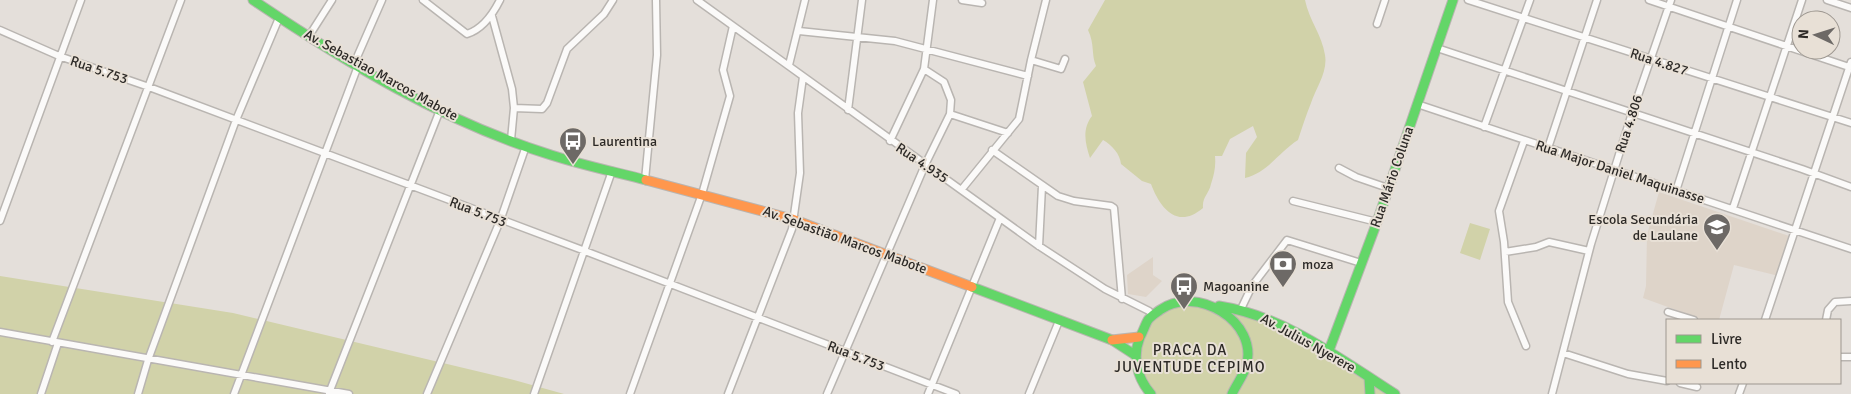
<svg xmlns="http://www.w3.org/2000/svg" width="1851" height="394" viewBox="0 0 1851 394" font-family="Signika,sans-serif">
	<rect width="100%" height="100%" fill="#e4dfda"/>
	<!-- built -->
	<path fill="#ded4c9" d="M 1659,192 L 1792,237 L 1779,276 L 1734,265 L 1719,320 L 1704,320 L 1643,298 L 1646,286 L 1647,235 Z
		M 1153,257 L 1153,275 L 1162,281 L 1146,297 L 1128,294 L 1127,275 Z"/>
	<!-- green -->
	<path fill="#d1d2a9" d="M 1105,0 L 1305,0 C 1309,20 1322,35 1325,55 C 1328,72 1316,88 1311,103 C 1306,115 1302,128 1298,140 C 1279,152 1267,173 1245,178 L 1246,153 L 1257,137 L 1253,126 L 1230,139 L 1222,156 L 1215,156 C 1216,167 1214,175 1211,184 C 1209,194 1202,197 1203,208 C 1177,230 1160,208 1151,184 L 1142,181 L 1121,164 C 1120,154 1112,145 1103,140 L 1090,158 C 1085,143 1082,129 1092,116 L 1083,82 L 1096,66 C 1091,54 1095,45 1088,30 Z
		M 1470,223 L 1490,229 L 1480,260 L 1460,253 Z
		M 0,276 L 233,313 L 514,380 L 564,394 L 0,394 Z
		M 1178,301 L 1254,313 L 1387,394 L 1151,394 L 1136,368 L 1144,326 Z"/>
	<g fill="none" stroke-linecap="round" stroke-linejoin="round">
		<!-- street casing -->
		<g stroke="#b9b5b1" stroke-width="9">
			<path id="street" d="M 423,0 L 467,34 C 483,29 493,14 500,0
				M 697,0 L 1039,246 L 1105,289 L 1149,311 L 1153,315
				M 962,0 L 982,3
				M 1468,0 L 1851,123
				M 1649,0 L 1849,67
				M 1827,0 L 1851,8
				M 492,16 L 512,89 L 514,108 L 511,140
				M 1377,24 L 1385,0
				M 0,30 L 59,56 L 149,87 L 585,251 L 956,394
				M 799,31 L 895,41 L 1028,76
				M 309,36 L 332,0
				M 1437,48 L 1802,169 L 1851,187
				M 1031,60 L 1061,69 L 1065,59
				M 354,64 L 382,0
				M 789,65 L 805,0
				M 1417,104 L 1851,249
				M 514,108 L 542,109 L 547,103 L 567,49 L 604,14 L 613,0
				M 848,110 L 862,0
				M 950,114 L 1008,133
				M 1484,127 L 1530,0
				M 890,141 L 924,69 L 933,0
				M 1524,141 L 1499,211 L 1504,242 L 1508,302 L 1526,346
				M 1548,148 L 1597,0
				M 992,150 L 1058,196 L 1074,201 L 1111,206 L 1114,208 L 1122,299
				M 1339,168 L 1356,177 L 1388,188
				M 645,180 L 657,55 L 656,0
				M 962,189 L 1019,119 L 1031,60 L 1046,0
				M 1676,191 L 1737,0
				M 1293,201 L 1377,222
				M 1733,208 L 1802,0
				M 0,221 L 81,0
				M 1039,246 L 1042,186
				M 1505,252 L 1536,247 L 1549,242 L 1589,251
				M 1241,309 L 1252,286 L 1287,240 L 1361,263
				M 1668,312 L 1694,320
				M 1765,320 L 1851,62
				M 1826,320 L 1828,310 L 1835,302 L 1851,301
				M 0,332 L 349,394
				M 52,342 L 181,0
				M 1563,353 L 1628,374 L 1667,381
				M 1840,357 L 1851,357
				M 1680,383 L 1697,387
				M 329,393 L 440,110
				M 41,394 L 58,343
				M 138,394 L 148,360 L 236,120 L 279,18
				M 234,394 L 358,66
				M 427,394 L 500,221 L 526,146
				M 534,394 L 612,171
				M 630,394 L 702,194 L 730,96 L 723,70 L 733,26
				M 728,394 L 792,229 L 800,173 L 798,113 L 803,77
				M 827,394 L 925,165 L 950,114 L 951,100 L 944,82 L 924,69
				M 928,394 L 1000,218
				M 1029,394 L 1059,321
				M 1552,394 L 1591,244 L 1632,113 L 1671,0
				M 1739,394 L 1743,383"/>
		</g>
		<!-- fast casing -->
		<g stroke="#b9b5b1" stroke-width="11">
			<path id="fast" d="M 253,0 C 345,62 444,122 551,155 C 582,165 615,172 646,180
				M 972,287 L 1112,340 L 1135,355
				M 1219,306 C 1285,316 1340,359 1395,394
				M 1328,353 L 1377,222 L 1453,0
				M 1369,378 L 1370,394
				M 1151,394 C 1137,378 1132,357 1140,337 C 1143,332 1145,325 1148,320 C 1151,316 1156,313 1160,310 C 1195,284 1260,321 1246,367 C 1243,376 1236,385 1232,394"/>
		</g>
		<!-- slow casing -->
		<g stroke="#b9b5b1" stroke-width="11">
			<path id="slow" d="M 646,180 L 792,219 L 972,287
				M 1112,340 L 1139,337"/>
		</g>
		<!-- street -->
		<use href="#street" stroke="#fbfaf9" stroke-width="6"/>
		<!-- fast -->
		<use href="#fast" stroke="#63d668" stroke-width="9"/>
		<!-- slow -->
		<use href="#slow" stroke="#ff974d" stroke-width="9"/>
	</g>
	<!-- icons -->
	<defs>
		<g id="bus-pin" transform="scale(1.4375)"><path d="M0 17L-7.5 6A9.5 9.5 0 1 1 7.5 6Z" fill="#6d6966" stroke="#e8e0d6"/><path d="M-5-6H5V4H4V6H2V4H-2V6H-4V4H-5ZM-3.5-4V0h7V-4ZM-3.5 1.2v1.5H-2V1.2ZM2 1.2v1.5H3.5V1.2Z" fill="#fff"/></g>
		<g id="school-pin" transform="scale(1.4375)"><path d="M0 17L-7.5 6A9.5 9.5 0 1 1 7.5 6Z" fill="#6d6966" stroke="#e8e0d6"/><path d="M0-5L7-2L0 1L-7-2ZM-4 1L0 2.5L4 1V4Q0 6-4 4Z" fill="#fff"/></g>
		<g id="bank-pin" transform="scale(1.4375)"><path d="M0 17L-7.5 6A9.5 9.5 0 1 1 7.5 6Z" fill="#6d6966" stroke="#e8e0d6"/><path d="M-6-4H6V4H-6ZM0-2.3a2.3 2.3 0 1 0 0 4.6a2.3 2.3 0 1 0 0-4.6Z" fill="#fff"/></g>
	</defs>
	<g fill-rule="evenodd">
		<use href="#bus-pin" x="573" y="141"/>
		<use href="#school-pin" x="1717" y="227"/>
		<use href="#bank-pin" x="1283" y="264"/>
		<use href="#bus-pin" x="1184" y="286"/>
	</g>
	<g text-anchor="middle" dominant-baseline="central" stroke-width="4" stroke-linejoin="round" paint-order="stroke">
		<!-- street labels -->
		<g font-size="14" fill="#2d2a27" stroke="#e8e0d6">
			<text transform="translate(1659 62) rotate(18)">Rua 4.827</text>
			<text transform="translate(99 70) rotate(19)">Rua 5.753</text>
			<text transform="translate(381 75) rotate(29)">Av. Sebastiao Marcos Mabote</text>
			<text transform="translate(1629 124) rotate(-72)">Rua 4.806</text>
			<text transform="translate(922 163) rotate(34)">Rua 4.935</text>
			<text transform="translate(1620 172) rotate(18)">Rua Major Daniel Maquinasse</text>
			<text transform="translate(1392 177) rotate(-71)">Rua Mário Coluna</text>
			<text transform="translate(478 212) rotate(21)">Rua 5.753</text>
			<text transform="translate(845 240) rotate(20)">Av. Sebastião Marcos Mabote</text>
			<text transform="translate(1308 343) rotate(29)">Av. Julius Nyerere</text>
			<text transform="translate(856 356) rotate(21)">Rua 5.753</text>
		</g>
		<!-- poi labels -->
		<g font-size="14" fill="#2d2a27" stroke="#e8e0d6" text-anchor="start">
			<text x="592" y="141">Laurentina</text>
			<text x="1698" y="219" text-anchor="end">Escola Secundária<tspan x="1698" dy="16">de Laulane</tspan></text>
			<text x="1302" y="264">moza</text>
			<text x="1203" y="286">Magoanine</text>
		</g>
		<!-- neighbourhood labels -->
		<g font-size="15" letter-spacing="1" fill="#2d2a27" stroke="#e8e0d6">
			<text x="1190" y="350">PRACA DA<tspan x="1190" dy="17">JUVENTUDE CEPIMO</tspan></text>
		</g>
	</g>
	<!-- legend -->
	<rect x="1666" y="319" width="175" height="65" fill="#e8e0d6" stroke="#9d9790"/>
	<rect x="1676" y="335" width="25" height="8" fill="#63d668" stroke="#9d9790"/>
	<text x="1711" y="344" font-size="15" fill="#2d2a27">Livre</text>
	<rect x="1676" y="360" width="25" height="8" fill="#ff974d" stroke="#9d9790"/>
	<text x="1711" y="369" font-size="15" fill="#2d2a27">Lento</text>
	<!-- north arrow -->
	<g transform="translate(1816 35) rotate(274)"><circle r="24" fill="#e8e0d6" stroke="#9d9790"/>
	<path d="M0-4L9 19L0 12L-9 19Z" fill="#6d6966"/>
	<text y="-8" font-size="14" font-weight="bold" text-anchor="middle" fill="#2d2a27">N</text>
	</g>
</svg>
